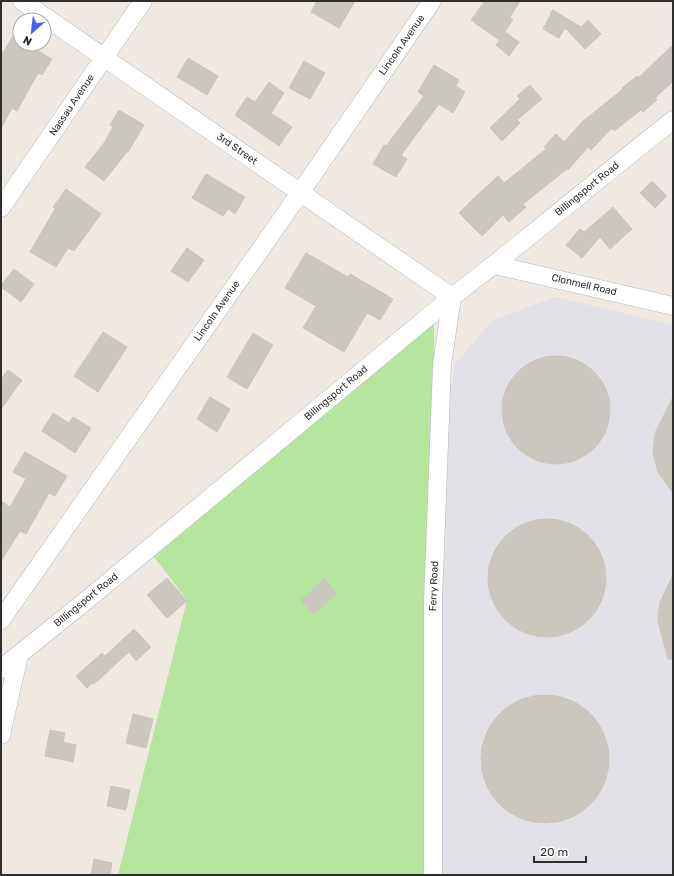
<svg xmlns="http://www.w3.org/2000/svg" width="674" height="876" viewBox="0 0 674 876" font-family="Rubik,sans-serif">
	<rect width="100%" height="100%" fill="#efe9e1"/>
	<!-- industrial -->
	<path fill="#e3e1e8" d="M 556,297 L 673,325 L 673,875 L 424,875 L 434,485 L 455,364 L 493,320 Z"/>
	<!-- green -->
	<path fill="#b6e59e" d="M 434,316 L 434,485 L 424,875 L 118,875 L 187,600 L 149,550 Z"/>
	<!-- building -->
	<path fill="#cbc7bf" stroke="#cbc5ba" d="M 317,1 L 355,1 L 339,28 L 311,12 Z
		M 485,1 L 520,1 L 510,17 L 513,20 L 499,40 L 471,20 Z
		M 553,10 L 581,27 L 588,20 L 601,34 L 585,49 L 565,28 L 559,38 L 543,29 L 551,14 L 550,13 Z
		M 505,32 L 519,42 L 509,56 L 496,45 Z
		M 13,36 L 20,41 L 20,44 L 26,44 L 52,59 L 42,75 L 38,73 L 17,111 L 12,108 L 1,128 L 1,56 Z
		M 673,45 L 673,81 L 655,98 L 657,100 L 643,112 L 641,110 L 614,131 L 612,128 L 591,150 L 588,147 L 568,170 L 567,169 L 523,204 L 526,207 L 509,222 L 503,215 L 482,236 L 459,213 L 472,200 L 498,176 L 504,183 L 546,149 L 544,147 L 556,134 L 564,142 L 582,122 L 623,89 L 622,88 L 637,76 L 638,78 Z
		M 188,58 L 218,76 L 207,95 L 177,77 Z
		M 304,61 L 325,73 L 310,99 L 289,88 Z
		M 434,65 L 459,80 L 456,86 L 465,92 L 453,113 L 439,104 L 401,155 L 407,159 L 396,177 L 373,164 L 384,145 L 386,146 L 424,96 L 418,92 Z
		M 269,82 L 284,93 L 271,113 L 292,127 L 279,146 L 235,115 L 247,97 L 255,102 Z
		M 530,85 L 542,99 L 517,120 L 520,123 L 502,141 L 490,128 L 520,99 L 517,96 Z
		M 119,110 L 144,125 L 128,152 L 127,152 L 104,181 L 85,167 L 104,143 L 113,127 L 110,125 Z
		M 206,174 L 245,197 L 235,214 L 228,209 L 223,216 L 192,198 Z
		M 652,181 L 667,196 L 655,208 L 640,193 Z
		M 66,189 L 101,214 L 74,251 L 68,248 L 56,267 L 30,252 L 55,209 L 53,207 Z
		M 613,207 L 632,229 L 610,249 L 600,237 L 582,258 L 566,245 L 580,229 L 584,232 Z
		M 187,248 L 204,260 L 188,282 L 171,271 Z
		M 306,253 L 348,277 L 350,274 L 393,299 L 380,320 L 367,313 L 344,352 L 303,328 L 316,306 L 285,288 Z
		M 14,269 L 34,284 L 21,302 L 1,287 L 1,285 Z
		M 103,332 L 127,347 L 98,392 L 74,376 Z
		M 253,333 L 273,345 L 247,389 L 227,377 Z
		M502 410a54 54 0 1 1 108 0a54 54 0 1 1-108 0Z
		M 8,370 L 22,380 L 1,409 L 1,379 Z
		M 210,397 L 230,409 L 217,432 L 197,419 Z
		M 673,397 L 673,493 L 658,472 L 653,453 L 655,433 Z
		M 53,413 L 69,423 L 73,417 L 91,428 L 75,453 L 42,431 Z
		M 25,452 L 67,476 L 55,496 L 49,493 L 26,534 L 20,531 L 1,561 L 1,501 L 10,507 L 26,479 L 13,472 Z
		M488 578a59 59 0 1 1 118 0a59 59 0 1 1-118 0Z
		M 673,575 L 673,659 L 668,659 L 658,621 L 660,602 Z
		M 167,578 L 187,601 L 167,618 L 147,595 Z
		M 325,579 L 337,594 L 313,614 L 301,600 Z
		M 134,629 L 151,647 L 136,661 L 129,652 L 94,684 L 92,683 L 87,688 L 76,676 L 102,653 L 105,656 Z
		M481 759a64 64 0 1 1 128 0a64 64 0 1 1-128 0Z
		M 133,714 L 153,719 L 146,748 L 126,743 Z
		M 50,730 L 65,733 L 63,742 L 76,745 L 73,762 L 45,756 Z
		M 111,786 L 130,790 L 126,810 L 107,806 Z
		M 94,859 L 112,863 L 110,875 L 91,875 Z"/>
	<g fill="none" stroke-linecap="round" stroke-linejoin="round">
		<!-- minor casing -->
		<g stroke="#b4b7c1" stroke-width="19">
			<path id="minor" d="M 22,1 L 452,297 L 442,365 L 433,602 L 433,875
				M 1,208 L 143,1
				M 495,265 L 673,306
				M 1,620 L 300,193 L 432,1
				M 1,669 L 94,594 L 452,297 C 527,240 599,178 673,120
				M 1,735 L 19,655"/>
		</g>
		<!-- minor -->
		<use href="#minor" stroke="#fff" stroke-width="18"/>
	</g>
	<g text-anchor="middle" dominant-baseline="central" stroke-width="3" stroke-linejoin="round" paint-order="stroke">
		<!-- street labels -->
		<g font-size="10" fill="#2e2e2e" stroke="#fff">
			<text transform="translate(402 45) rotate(-55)">Lincoln Avenue</text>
			<text transform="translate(72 105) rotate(-56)">Nassau Avenue</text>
			<text transform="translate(237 149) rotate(35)">3rd Street</text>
			<text transform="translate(587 189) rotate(-39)">Billingsport Road</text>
			<text transform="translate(584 285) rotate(13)">Clonmell Road</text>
			<text transform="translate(217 311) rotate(-55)">Lincoln Avenue</text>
			<text transform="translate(336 393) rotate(-40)">Billingsport Road</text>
			<text transform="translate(434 586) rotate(-88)">Ferry Road</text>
			<text transform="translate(86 600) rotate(-39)">Billingsport Road</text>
		</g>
	</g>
	<!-- border -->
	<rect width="674" height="876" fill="none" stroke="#2e2e2e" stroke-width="4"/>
	<!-- north arrow -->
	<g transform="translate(32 32) rotate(208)"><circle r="19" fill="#ffffff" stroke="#ababab"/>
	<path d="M0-3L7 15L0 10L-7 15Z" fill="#4264fb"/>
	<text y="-6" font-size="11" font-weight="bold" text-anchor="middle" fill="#2e2e2e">N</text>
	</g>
	<!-- scale -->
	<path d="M534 856v6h52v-6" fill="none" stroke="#2e2e2e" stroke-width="2"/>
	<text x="540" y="856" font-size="12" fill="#2e2e2e" stroke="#ffffff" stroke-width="3" paint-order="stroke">20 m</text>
</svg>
